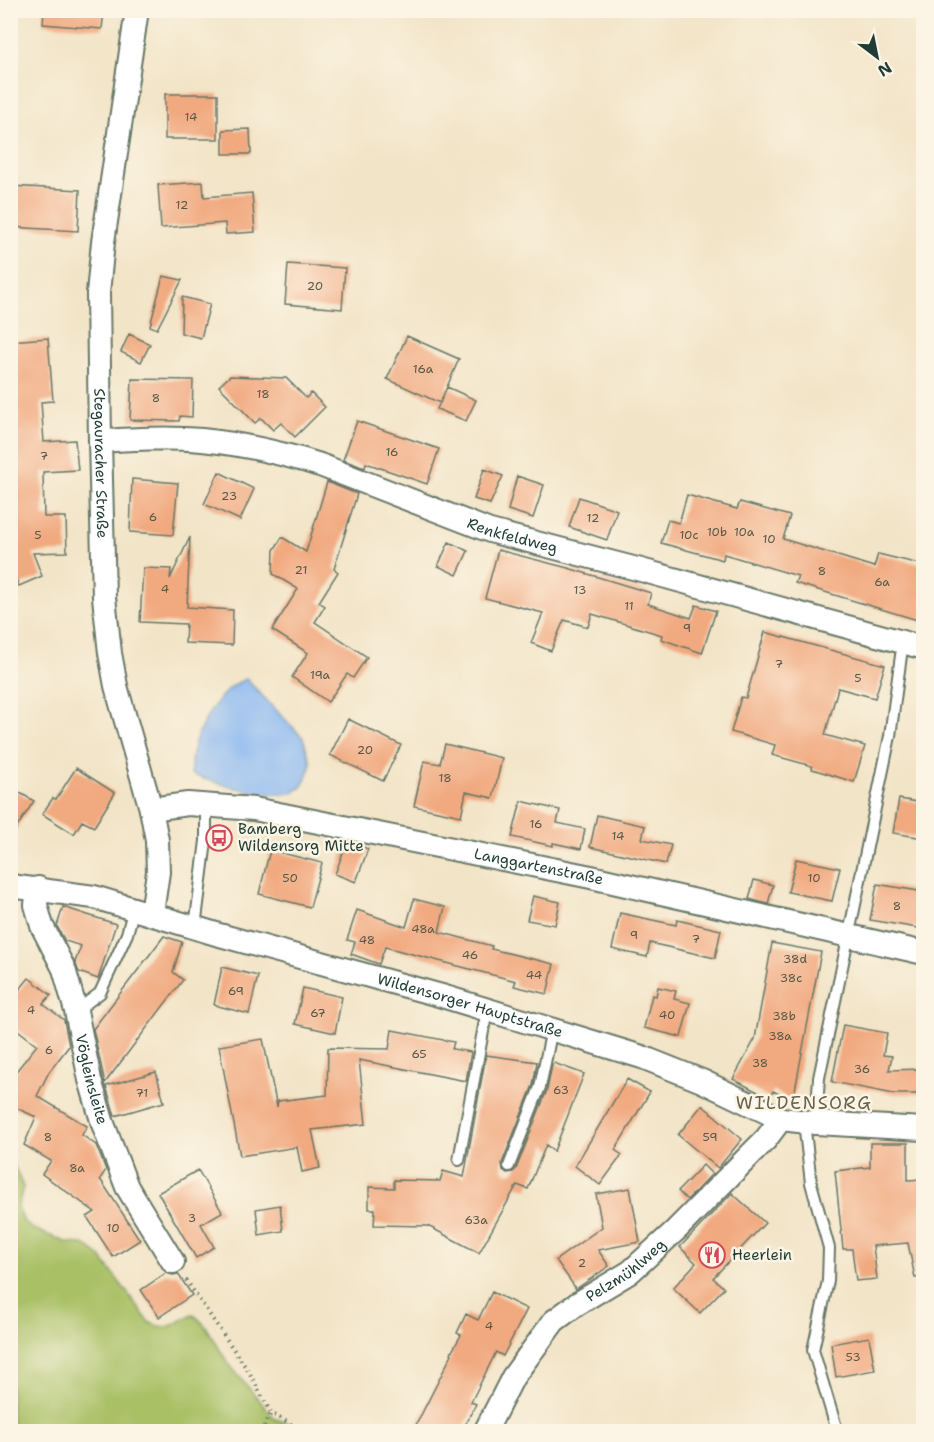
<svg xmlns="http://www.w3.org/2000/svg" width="934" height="1442" viewBox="0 0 934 1442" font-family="'Shantell Sans',sans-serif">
	<rect width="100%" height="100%" fill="#fcf5e5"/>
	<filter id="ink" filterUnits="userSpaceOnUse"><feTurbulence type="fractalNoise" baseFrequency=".0167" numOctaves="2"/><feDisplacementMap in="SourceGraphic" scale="12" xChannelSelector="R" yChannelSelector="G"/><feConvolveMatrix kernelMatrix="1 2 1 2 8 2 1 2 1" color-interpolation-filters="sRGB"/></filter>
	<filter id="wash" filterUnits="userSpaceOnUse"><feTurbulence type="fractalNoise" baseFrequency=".008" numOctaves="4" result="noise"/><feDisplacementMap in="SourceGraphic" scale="24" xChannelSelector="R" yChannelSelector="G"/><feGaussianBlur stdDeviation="1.35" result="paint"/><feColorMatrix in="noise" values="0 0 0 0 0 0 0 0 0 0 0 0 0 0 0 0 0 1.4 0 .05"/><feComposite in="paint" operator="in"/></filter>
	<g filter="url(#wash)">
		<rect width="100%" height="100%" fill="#f2e4c7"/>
		<!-- green -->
		<path fill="#a9c065" stroke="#647e4c" stroke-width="1.5" d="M 10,1156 L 23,1187 L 18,1207 L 24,1222 L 31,1228 L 68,1243 L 84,1244 L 100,1256 L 149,1322 C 171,1334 173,1322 193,1315 C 211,1326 217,1349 229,1364 C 244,1383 260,1400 275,1419 L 286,1422 L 303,1431 L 11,1431 Z"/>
		<!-- water -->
		<path fill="#86b6f2" stroke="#527a93" stroke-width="1.5" d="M 246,679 L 303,738 L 311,763 C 309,770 306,782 300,788 C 281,805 213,782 191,774 C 191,768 191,761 192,754 C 197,728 220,688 246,679 Z"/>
		<g id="blocks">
			<!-- building -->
			<path fill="#f1a97f" d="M 44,10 L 104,10 L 102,29 L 43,24 Z
				M 165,94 L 218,94 L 218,139 L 165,139 Z
				M 250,129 L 251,154 L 223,154 L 223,130 Z
				M 203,182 L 204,197 L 252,193 L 255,232 L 226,234 L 225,223 L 161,228 L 158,185 Z
				M 10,186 L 80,190 L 78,231 L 10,227 Z
				M 288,264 L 345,268 L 342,309 L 285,304 Z
				M 163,276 L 182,280 L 157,329 L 150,326 Z
				M 182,297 L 210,304 L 201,338 L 181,333 Z
				M 129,334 L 150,344 L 141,362 L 121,352 Z
				M 407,336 L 459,359 L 440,403 L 387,379 Z
				M 48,338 L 53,401 L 41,402 L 44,442 L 75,440 L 78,470 L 43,472 L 44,517 L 66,517 L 67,552 L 33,553 L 42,576 L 19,586 L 10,566 L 10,341 Z
				M 230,376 L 286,378 L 306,398 L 311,393 L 325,407 L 295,437 L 281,423 L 273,430 L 261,418 L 255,423 L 219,386 Z
				M 132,379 L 193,380 L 192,417 L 180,416 L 179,421 L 130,420 Z
				M 447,387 L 476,400 L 466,421 L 437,409 Z
				M 357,421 L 439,449 L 427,484 L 366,463 L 365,468 L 343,460 Z
				M 484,469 L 503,476 L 490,504 L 474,499 Z
				M 219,472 L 254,489 L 240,520 L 204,504 Z
				M 517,476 L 544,485 L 533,518 L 508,510 Z
				M 132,479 L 178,483 L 173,535 L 130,532 Z
				M 327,482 L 357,494 L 334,569 L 338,572 L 319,602 L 325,606 L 315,622 L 367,657 L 353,678 L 347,674 L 328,702 L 292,677 L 308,653 L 272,630 L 298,589 L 273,574 L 274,550 L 282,537 L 306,552 Z
				M 687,495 L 737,509 L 740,502 L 790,516 L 783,539 L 874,567 L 878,554 L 924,565 L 924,622 L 795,583 L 798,576 L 724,554 L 723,560 L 661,543 L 668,520 L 679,523 Z
				M 579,497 L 617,510 L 607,540 L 569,527 Z
				M 190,537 L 187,607 L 233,610 L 232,645 L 185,643 L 186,624 L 140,622 L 143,568 L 171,569 L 170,579 Z
				M 449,542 L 468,551 L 457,575 L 438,566 Z
				M 498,550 L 568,568 L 651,593 L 648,604 L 691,618 L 696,605 L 716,611 L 702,653 L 661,639 L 662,635 L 592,614 L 588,627 L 564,620 L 551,651 L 531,643 L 543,613 L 485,598 Z
				M 765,632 L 885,665 L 875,698 L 838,688 L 825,735 L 865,746 L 854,782 L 812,769 L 812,766 L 772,755 L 775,745 L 731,732 L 741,697 L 746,698 Z
				M 348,719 L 401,745 L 383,781 L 330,755 Z
				M 445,744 L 502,758 L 493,798 L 466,792 L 461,816 L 414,806 L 424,761 L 440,764 Z
				M 76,768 L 115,793 L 94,827 L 82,821 L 74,834 L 42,814 L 53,798 L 56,799 Z
				M 10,787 L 34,801 L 10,838 Z
				M 899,799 L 924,803 L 924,838 L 893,833 Z
				M 521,801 L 560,810 L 557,823 L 585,829 L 581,849 L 553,843 L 553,846 L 512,837 Z
				M 597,815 L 645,826 L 642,839 L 671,845 L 666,864 L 590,847 Z
				M 347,842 L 368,849 L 356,882 L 335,874 Z
				M 270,850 L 322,863 L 310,907 L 259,894 Z
				M 796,859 L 840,868 L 832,901 L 788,892 Z
				M 754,880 L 773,885 L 768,904 L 749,899 Z
				M 877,884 L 924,892 L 924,929 L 870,920 Z
				M 533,896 L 560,902 L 555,925 L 527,920 Z
				M 414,899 L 445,907 L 439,932 L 492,946 L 491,949 L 554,964 L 547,994 L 514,986 L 516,981 L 385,947 L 379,964 L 351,954 L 355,942 L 347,940 L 357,910 L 406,927 Z
				M 63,907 L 116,924 L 98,979 L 79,972 L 75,962 L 81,946 L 65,941 L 57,926 Z
				M 620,913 L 676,925 L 677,920 L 721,930 L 715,958 L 650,943 L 647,957 L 612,949 Z
				M 164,936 L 182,942 L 173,972 L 183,980 L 105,1083 L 93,1029 Z
				M 772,943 L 821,952 L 793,1101 L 773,1091 L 769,1098 L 733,1079 L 755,1039 Z
				M 222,967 L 258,976 L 249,1014 L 214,1005 Z
				M 29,978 L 51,995 L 43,1004 L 64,1020 L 69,1046 L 49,1072 L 37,1096 L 87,1126 L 82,1135 L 96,1145 L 106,1170 L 100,1179 L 140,1240 L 113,1257 L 87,1217 L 95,1212 L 42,1174 L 51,1161 L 24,1145 L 36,1117 L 10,1105 L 10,1079 L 37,1045 L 10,1024 L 10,1001 Z
				M 658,987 L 676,991 L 674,999 L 690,1003 L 681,1037 L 644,1028 L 652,995 L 656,996 Z
				M 303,988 L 342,997 L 335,1033 L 295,1024 Z
				M 843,1025 L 887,1033 L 883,1055 L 892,1056 L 889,1070 L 924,1069 L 924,1094 L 894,1094 L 832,1082 Z
				M 392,1030 L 454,1042 L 452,1049 L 471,1052 L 466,1081 L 359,1060 L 366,1124 L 312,1130 L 320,1168 L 302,1172 L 297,1147 L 240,1156 L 219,1046 L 263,1039 L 277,1107 L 278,1101 L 327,1095 L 328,1048 L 389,1049 Z
				M 486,1055 L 537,1062 L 533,1085 L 502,1163 L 503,1170 L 507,1173 L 513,1172 L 516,1169 L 547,1090 L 552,1065 L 554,1063 L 584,1074 L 554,1151 L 546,1145 L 528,1189 L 517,1185 L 479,1253 L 428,1226 L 374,1225 L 375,1209 L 369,1209 L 369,1187 L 394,1188 L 394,1180 L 440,1181 L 443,1171 L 464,1177 Z
				M 156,1072 L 164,1102 L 115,1116 L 106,1086 Z
				M 627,1079 L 650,1092 L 615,1150 L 622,1155 L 600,1185 L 575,1166 Z
				M 702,1105 L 742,1139 L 718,1168 L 678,1135 Z
				M 870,1143 L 908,1143 L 908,1180 L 924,1179 L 924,1277 L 915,1278 L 908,1243 L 873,1246 L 877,1279 L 856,1281 L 852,1249 L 843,1249 L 835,1171 L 870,1167 Z
				M 703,1165 L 712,1174 L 687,1200 L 678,1191 Z
				M 198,1170 L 222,1212 L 201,1224 L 214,1247 L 196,1258 L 158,1193 Z
				M 630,1188 L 640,1242 L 598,1250 L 609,1266 L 576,1289 L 556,1260 L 602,1227 L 596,1194 Z
				M 732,1193 L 765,1223 L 713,1278 L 724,1288 L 700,1313 L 673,1288 L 696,1263 L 680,1247 Z
				M 280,1205 L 283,1231 L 259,1235 L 256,1209 Z
				M 166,1273 L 173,1275 L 178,1274 L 192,1295 L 159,1317 L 141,1290 Z
				M 492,1292 L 527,1309 L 503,1356 L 496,1352 L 471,1402 L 476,1404 L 462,1431 L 413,1431 L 452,1354 L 451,1353 L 461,1335 L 457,1333 L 466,1314 L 478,1320 Z
				M 869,1337 L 875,1370 L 836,1377 L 831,1344 Z"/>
		</g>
	</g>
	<g filter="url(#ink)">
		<use href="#blocks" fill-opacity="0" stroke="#697767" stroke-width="1.5"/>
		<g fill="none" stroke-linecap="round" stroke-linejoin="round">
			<!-- service casing -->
			<g stroke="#697767" stroke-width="14">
				<path id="service" d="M 195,927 L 206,841 L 206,805
					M 76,1011 L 100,993 L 127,934 L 134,908
					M 804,1122 L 811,1183 L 829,1248 L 828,1281 L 813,1350 L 836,1427 L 835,1432
					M 816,1123 L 819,1078 L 890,736 L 903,641
					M 459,1160 L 487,1010
					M 509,1166 L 540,1087 L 552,1029"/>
			</g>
			<!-- minor casing -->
			<g stroke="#697767" stroke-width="26">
				<g id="minor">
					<path id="s1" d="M 137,10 L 103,242 L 98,293 L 100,441 L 104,597 L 110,653 L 116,686 L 151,809 L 157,840 L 158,872 L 152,913"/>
					<path id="s2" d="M 100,441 C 134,439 168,437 202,440 C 242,444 282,453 320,465 L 490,531 L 641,570 L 924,648"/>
					<path id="s3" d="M 151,809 L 188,804 L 254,809 L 591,877 L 924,953"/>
					<path id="s4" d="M 10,886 L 94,897 L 216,934 L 442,996 L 642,1057 L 702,1081 L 781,1119 L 816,1123 L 924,1129"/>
					<path id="s5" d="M 38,888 L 36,905 L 42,926 L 64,969 L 76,1011 L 90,1080 L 103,1124 L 127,1187 L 173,1262"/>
					<path id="s6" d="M 485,1432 L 513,1377 L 554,1321 L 577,1304 L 630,1272 L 676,1230 L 766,1139 L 781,1119"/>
				</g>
			</g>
			<!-- path -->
			<path stroke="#697767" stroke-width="4" stroke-dasharray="1.5 4.5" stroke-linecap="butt" d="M 186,1280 L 249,1372 L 271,1413 L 305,1432
				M 261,1432 L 271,1413"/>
			<!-- service -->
			<use href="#service" stroke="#fff" stroke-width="10"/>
			<!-- minor -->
			<use href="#minor" stroke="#fff" stroke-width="22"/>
		</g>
	</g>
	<!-- icons -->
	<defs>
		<g id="bus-ring" transform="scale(1.35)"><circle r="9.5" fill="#fcf5e5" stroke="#d1495b" stroke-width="1.5"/><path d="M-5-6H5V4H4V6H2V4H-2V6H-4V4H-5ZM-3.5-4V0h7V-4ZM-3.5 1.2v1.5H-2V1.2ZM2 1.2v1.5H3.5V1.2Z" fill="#d1495b"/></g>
		<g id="restaurant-ring" transform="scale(1.35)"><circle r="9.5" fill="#fcf5e5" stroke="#d1495b" stroke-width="1.5"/><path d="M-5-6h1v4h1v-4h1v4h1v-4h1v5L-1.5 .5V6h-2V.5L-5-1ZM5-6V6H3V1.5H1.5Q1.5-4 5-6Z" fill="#d1495b"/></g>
	</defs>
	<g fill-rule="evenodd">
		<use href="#bus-ring" x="219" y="838"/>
		<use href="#restaurant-ring" x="712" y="1255"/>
	</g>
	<g text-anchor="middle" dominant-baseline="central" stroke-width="5" stroke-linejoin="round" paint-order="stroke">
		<!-- number labels -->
		<g font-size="12" fill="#545847">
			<text x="191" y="117">14</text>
			<text x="182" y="205">12</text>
			<text x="315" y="286">20</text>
			<text x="423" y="369">16a</text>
			<text x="263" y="394">18</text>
			<text x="156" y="398">8</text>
			<text x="392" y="452">16</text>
			<text x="44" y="456">7</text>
			<text x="229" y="496">23</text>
			<text x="153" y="517">6</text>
			<text x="593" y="518">12</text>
			<text x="717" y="532">10b</text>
			<text x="744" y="532">10a</text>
			<text x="38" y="535">5</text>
			<text x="689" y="535">10c</text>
			<text x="769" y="539">10</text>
			<text x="301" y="570">21</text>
			<text x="822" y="571">8</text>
			<text x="882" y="582">6a</text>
			<text x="165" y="589">4</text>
			<text x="580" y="590">13</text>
			<text x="629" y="606">11</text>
			<text x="687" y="628">9</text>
			<text x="779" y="664">7</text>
			<text x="320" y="675">19a</text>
			<text x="858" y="678">5</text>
			<text x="365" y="750">20</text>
			<text x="445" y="778">18</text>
			<text x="536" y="824">16</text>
			<text x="618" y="836">14</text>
			<text x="290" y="878">50</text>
			<text x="814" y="878">10</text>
			<text x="897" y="906">8</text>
			<text x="423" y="929">48a</text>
			<text x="634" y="935">9</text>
			<text x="696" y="939">7</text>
			<text x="367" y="940">48</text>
			<text x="470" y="955">46</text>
			<text x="795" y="959">38d</text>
			<text x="534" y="975">44</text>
			<text x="791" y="978">38c</text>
			<text x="236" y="991">69</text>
			<text x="31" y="1010">4</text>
			<text x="318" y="1013">67</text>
			<text x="667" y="1015">40</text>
			<text x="784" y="1016">38b</text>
			<text x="780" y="1036">38a</text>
			<text x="49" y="1050">6</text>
			<text x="419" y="1054">65</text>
			<text x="760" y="1063">38</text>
			<text x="862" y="1069">36</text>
			<text x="561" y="1090">63</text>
			<text x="142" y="1093">71</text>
			<text x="48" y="1137">8</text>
			<text x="710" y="1137">59</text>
			<text x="77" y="1168">8a</text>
			<text x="192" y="1218">3</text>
			<text x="476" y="1220">63a</text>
			<text x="113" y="1228">10</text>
			<text x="582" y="1263">2</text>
			<text x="489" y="1326">4</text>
			<text x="853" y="1357">53</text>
		</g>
		<!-- street labels -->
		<g font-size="15" fill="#1f3d34" stroke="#fcf5e5">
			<text stroke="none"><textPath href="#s1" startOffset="456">Stegauracher Straße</textPath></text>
			<text stroke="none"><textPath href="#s2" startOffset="428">Renkfeldweg</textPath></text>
			<text stroke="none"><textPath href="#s3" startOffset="394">Langgartenstraße</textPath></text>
			<text stroke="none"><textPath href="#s4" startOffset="476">Wildensorger Hauptstraße</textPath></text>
			<text stroke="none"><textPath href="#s5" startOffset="201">Vögleinsleite</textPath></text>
			<text stroke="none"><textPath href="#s6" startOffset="219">Pelzmühlweg</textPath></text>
		</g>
		<!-- poi labels -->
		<g font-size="15" fill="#1f3d34" stroke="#fcf5e5" text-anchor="start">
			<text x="238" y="829">Bamberg<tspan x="238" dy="17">Wildensorg Mitte</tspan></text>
			<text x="732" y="1255">Heerlein</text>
		</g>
		<!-- quarter labels -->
		<g font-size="18" letter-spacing="1.5" fill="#68634e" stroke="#fcf5e5">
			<text x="804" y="1103">WILDENSORG</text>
		</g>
	</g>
	<!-- margin -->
	<rect width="934" height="1442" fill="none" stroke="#fcf5e5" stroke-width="36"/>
	<!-- north arrow -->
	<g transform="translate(877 57) rotate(148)" stroke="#fcf5e5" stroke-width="4.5" paint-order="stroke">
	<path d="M0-4.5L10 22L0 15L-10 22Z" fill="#1f3d34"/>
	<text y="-9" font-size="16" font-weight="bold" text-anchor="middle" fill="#1f3d34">N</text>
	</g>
</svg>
